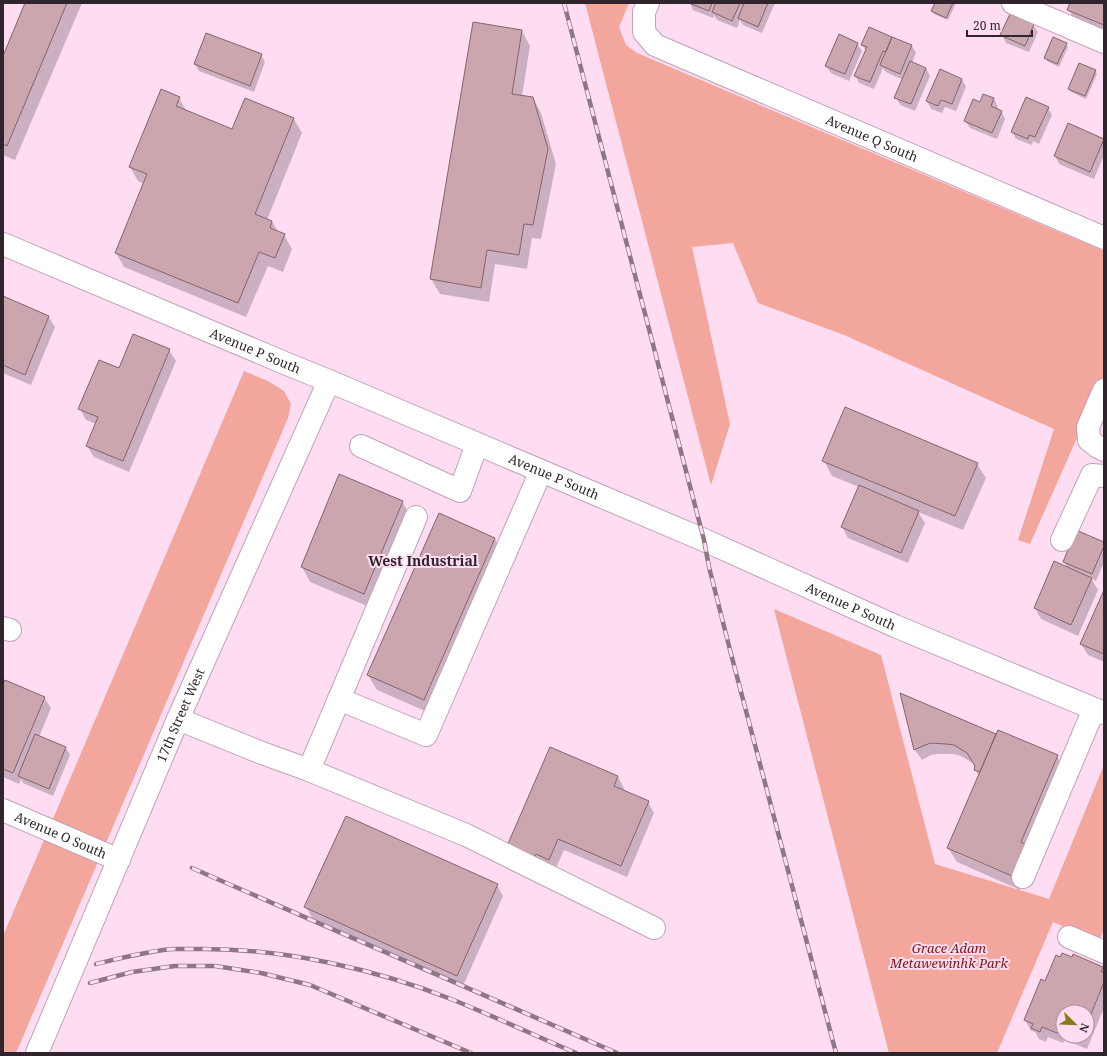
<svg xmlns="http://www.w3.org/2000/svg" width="1107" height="1056" viewBox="0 0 1107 1056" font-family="'Noto Serif',serif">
	<rect width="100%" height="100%" fill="#feddf2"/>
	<!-- green -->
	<path fill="#f3a69c" d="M 585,3 L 629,3 L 619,27 L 626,45 L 637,53 L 1104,251 L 1104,377 L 1030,544 L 1018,540 L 1054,429 L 844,335 L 758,303 L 733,243 L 692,247 L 730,424 L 711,485 Z
		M 244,371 L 268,381 L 284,391 L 291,404 L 288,418 L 16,1053 L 3,1053 L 3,936 Z
		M 774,609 L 881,655 L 935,864 L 1049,899 L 1104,765 L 1104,929 L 1099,942 L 1053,922 L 997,1053 L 889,1053 Z"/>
	<!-- shadow -->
	<path fill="#0003" fill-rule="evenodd" d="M 26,3 L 82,3 L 15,160 L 3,155 L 3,58 Z
		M 690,3 L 775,3 L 762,33 L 743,25 L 740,20 L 737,28 L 717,20 L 714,15 L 713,18 L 693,10 Z
		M 936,3 L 956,3 L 948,20 L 934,14 L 932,11 Z
		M 1071,3 L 1104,3 L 1104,30 L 1073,17 L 1069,10 Z
		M 1033,25 L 1038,32 L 1029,52 L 1006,43 L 1002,35 Z
		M 870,28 L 912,46 L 916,53 L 912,63 L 926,68 L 930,76 L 915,111 L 900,105 L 896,97 L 903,80 L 886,72 L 883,68 L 874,89 L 859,83 L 855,75 L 866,51 L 862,45 Z
		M 522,31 L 530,46 L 522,96 L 533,98 L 541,113 L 556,164 L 541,239 L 532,238 L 527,269 L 495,264 L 489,302 L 440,294 L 431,279 Z
		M 857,44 L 862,51 L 849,81 L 831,73 L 826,66 Z
		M 1066,44 L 1068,47 L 1059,67 L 1047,61 L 1045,58 Z
		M 261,55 L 265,62 L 254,92 L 199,71 L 195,64 Z
		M 1095,71 L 1097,74 L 1086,99 L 1071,92 L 1069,89 Z
		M 962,79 L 966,87 L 956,111 L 945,107 L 942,113 L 931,109 L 927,101 Z
		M 984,95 L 994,99 L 998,107 L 997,109 L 1001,111 L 1005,119 L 997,139 L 970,128 L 965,121 L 981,103 Z
		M 179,98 L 187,112 L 233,131 L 246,99 L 294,119 L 302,133 L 267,220 L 272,221 L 278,232 L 284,235 L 292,249 L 283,272 L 268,266 L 246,317 L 124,267 L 116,253 L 144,184 L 138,181 L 130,167 Z
		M 1048,108 L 1052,115 L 1039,144 L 1033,141 L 1032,145 L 1016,139 L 1012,132 Z
		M 1068,125 L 1103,140 L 1104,141 L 1104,155 L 1094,179 L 1059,164 L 1055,156 Z
		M 3,297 L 48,316 L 55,327 L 31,385 L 3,373 Z
		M 169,350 L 176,361 L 129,472 L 94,457 L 87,446 L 96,424 L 86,420 L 80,409 L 120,369 Z
		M 824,461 L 977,464 L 986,478 L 963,530 L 918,512 L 925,523 L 908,563 L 848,538 L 842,527 L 859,487 L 832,476 Z
		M 402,501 L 410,516 L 372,608 L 310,582 L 302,567 Z
		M 439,514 L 495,539 L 503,553 L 432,714 L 377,690 L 368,675 Z
		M 1104,543 L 1104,562 L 1096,581 L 1091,578 L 1098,590 L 1078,636 L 1041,619 L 1035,608 L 1068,569 L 1064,561 Z
		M 1104,592 L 1104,662 L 1088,655 L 1081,644 Z
		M 3,686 L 44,697 L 51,708 L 39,737 L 66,748 L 70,755 L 53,796 L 23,783 L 21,779 L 19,784 L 3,777 Z
		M 902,695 L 995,735 L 996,737 L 1057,756 L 1065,771 L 1033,860 L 1020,890 L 957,862 L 948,848 L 979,776 L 975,769 L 976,766 L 974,764 L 961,756 L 953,754 L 938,754 L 931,755 L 922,760 L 915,750 ZM 959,852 L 1017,877 L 1016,878 L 959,854 Z
		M 618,777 L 624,788 L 623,791 L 648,802 L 654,813 L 627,877 L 564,850 L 555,870 L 515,857 Z
		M 497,885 L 503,896 L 463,986 L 312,918 L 306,907 Z
		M 1060,958 L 1072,958 L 1103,968 L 1104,970 L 1104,1008 L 1087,1049 L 1065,1040 L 1063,1043 L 1048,1037 L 1046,1042 L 1039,1039 L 1035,1032 L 1031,1031 L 1025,1020 ZM 1063,1012 L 1087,1012 L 1087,1036 L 1063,1036 Z"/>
	<!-- building -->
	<path fill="#cca6ae" stroke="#85636b" d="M 25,3 L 67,3 L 7,146 L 3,144 L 3,56 Z
		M 689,3 L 712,3 L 709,11 Z
		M 716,3 L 740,3 L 732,21 L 712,12 Z
		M 744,3 L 768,3 L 758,27 L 738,18 Z
		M 935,3 L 953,3 L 946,18 L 931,11 Z
		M 1070,3 L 1104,3 L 1104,25 L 1067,10 Z
		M 1010,14 L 1034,24 L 1025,46 L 1000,35 Z
		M 473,22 L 522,30 L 512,94 L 533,97 L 548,149 L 533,225 L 524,224 L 519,255 L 487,250 L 481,288 L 430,279 Z
		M 869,27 L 892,37 L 886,52 L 883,51 L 870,82 L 854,76 L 867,47 L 861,45 Z
		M 206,33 L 262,54 L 250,86 L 194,64 Z
		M 839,34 L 858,43 L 845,74 L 825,66 Z
		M 892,37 L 912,45 L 900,74 L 880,65 Z
		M 1053,37 L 1067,43 L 1057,64 L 1044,58 Z
		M 910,61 L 926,68 L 911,104 L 894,98 Z
		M 1079,63 L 1096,70 L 1085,96 L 1068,89 Z
		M 940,69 L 962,79 L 952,104 L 941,100 L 938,106 L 926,101 Z
		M 161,89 L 180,97 L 176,106 L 232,129 L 245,98 L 294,118 L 255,214 L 272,221 L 270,228 L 285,234 L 275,258 L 259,252 L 238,303 L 115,253 L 147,174 L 129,167 Z
		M 983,94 L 994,98 L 991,106 L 1002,111 L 992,133 L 964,121 L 973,99 L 980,102 Z
		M 1026,97 L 1049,107 L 1035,137 L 1029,135 L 1028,139 L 1011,132 Z
		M 1068,123 L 1104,139 L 1090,172 L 1054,156 Z
		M 3,296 L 49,316 L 25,375 L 3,365 Z
		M 133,334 L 170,349 L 123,461 L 86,446 L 98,417 L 78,409 L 99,360 L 119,368 Z
		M 845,407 L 978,463 L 955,516 L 822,461 Z
		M 339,474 L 403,501 L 364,594 L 301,567 Z
		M 859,485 L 919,511 L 901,553 L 841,527 Z
		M 439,513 L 495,538 L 424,700 L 367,675 Z
		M 1076,530 L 1104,542 L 1104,546 L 1092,574 L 1063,562 Z
		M 1054,561 L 1092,578 L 1071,625 L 1034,608 Z
		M 1104,590 L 1104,654 L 1080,644 Z
		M 5,680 L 45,697 L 13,773 L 3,769 L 3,684 Z
		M 900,693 L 996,734 L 980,772 L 974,770 L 975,766 L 967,753 L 954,745 L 946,744 L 931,743 L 925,745 L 914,750 Z
		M 998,730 L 1058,755 L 1021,842 L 1025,844 L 1012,876 L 947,848 Z
		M 35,734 L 66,747 L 49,789 L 18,776 Z
		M 550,747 L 618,776 L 614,786 L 649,801 L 621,866 L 558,839 L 549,860 L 536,854 L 534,858 L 507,846 Z
		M 346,816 L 498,884 L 457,976 L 304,907 Z
		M 1062,953 L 1072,957 L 1073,954 L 1103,967 L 1101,972 L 1104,972 L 1104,982 L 1087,1024 L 1087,1012 L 1063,1012 L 1063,1031 L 1059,1029 L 1057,1033 L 1042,1027 L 1040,1032 L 1031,1028 L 1033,1024 L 1024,1020 L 1041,979 L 1045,981 L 1056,955 L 1060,957 Z"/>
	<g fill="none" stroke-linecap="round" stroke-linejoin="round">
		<!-- minor casing -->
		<g stroke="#c1a2b6" stroke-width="24">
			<g id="minor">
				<path id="s1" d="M 648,3 L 644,12 L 644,32 L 655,45 L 1104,238"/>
				<path d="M 1013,3 L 1104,42"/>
				<path d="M 1104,390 L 1088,427 L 1089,440 L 1098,447 L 1104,450"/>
				<path d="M 361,446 L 460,491 L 477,444"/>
				<path d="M 1062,540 L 1092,475 L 1104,476"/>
				<path d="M 3,628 L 10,630"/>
				<path d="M 339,699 L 426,735 L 541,471"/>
				<path d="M 178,719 L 262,753 L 309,770 L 466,835 L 654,928"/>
				<path d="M 309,770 L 416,517"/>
				<path id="s2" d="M 3,810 L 119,860"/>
				<path d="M 1023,877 L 1094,709"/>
				<path d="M 1069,937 L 1104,952"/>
				<path id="s3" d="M 37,1053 L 178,719 L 329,381"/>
			</g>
		</g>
		<!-- major casing -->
		<g stroke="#c1a2b6" stroke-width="24">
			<g id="major">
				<path id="s4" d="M 3,244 L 287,364 L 329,381 L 704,540 L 895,626 L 1104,713"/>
			</g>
		</g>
		<!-- minor -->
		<use href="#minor" stroke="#fff" stroke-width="22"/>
		<!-- major -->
		<use href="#major" stroke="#fff" stroke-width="22"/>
		<!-- rail casing -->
		<g stroke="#8d7785" stroke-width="4.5">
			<path id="rail" d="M 564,3 L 704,540 L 709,567 L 730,650 L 836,1053
				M 192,868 L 617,1053
				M 96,964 C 121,958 148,951 173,949 C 183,949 194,949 204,949 C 285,949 375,969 451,999 C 493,1016 534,1035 576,1053
				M 90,983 L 132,972 L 175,966 L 215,966 L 261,973 L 310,985 L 471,1053"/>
		</g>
		<!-- rail -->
		<use href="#rail" stroke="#feddf2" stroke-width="3" stroke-dasharray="9" stroke-linecap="butt"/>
	</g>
	<g text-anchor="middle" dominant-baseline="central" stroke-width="4" stroke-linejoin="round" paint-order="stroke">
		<!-- street labels -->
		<g font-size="13" fill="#31252d" stroke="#feddf2">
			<text stroke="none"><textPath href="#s1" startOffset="283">Avenue Q South</textPath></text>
			<text stroke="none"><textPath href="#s4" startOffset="274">Avenue P South</textPath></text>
			<text stroke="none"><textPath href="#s4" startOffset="598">Avenue P South</textPath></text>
			<text stroke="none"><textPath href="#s4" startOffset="922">Avenue P South</textPath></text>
			<text stroke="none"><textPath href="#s3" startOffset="367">17th Street West</textPath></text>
			<text stroke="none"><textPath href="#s2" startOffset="63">Avenue O South</textPath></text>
		</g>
		<!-- park labels -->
		<g font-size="13" font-style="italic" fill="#82100f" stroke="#feddf2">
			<text x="949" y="948">Grace Adam<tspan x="949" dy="15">Metawewinhk Park</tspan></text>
		</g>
		<!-- neighbourhood labels -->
		<g font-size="14" font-weight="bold" fill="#31252d" stroke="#feddf2">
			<text x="423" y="560">West Industrial</text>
		</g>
	</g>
	<!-- border -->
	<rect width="1107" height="1056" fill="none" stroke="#31252d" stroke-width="8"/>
	<!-- north arrow -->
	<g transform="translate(1075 1024) rotate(113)"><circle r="19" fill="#feddf2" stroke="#ac93a3"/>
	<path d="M0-3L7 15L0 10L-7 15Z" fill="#867a20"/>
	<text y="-6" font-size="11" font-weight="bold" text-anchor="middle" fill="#31252d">N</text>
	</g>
	<!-- scale -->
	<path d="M967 30v6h65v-6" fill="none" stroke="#31252d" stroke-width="2"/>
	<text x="973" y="30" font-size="12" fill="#31252d" stroke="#feddf2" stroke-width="3" paint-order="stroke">20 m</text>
</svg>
